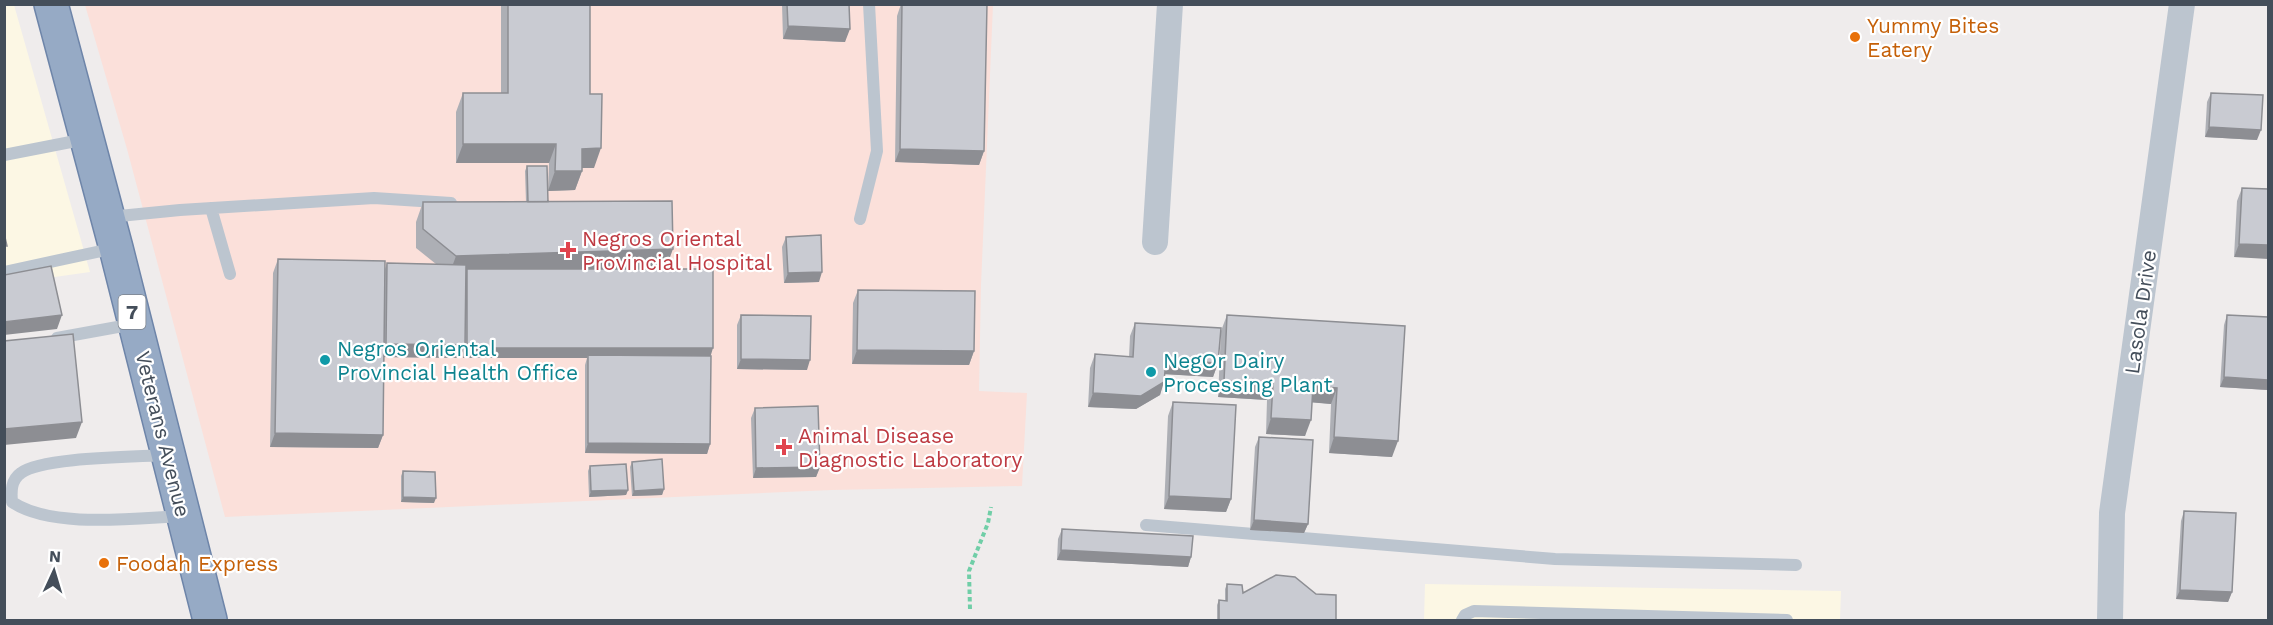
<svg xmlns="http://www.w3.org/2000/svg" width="2273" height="625" viewBox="0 0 2273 625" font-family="'Work Sans',sans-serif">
	<rect width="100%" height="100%" fill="#efecec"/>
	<!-- commercial -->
	<path fill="#fcf7e4" d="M 4,5 L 14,5 L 90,272 L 5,284 Z
		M 1425,584 L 1841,591 L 1840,620 L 1424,620 Z"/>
	<!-- medical -->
	<path fill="#fbe0da" d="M 85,5 L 993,5 L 981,285 L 979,391 L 1027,393 L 1022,486 L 832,490 L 225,517 L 127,149 Z"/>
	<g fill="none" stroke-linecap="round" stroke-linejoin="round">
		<!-- trunk casing -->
		<g stroke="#6e85a9" stroke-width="36">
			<path id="trunk" d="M 51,4 L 116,248 L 210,620"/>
		</g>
		<!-- path -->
		<path stroke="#70cea7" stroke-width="4" stroke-dasharray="4.5 3" stroke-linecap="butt" d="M 970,609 L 969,571 L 988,523 L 991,507"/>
		<!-- service -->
		<path stroke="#bcc5cf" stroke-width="12" d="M 4,155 L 86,139
			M 211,208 L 230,274
			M 109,217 L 180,210 L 374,198 L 451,203
			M 860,219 L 877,151 L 869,4
			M 4,272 L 115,248
			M 57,338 L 134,324
			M 166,455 C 136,457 42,457 21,473 C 11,480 11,491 12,502 C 52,529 135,518 183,516
			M 1146,525 L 1555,559 L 1796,565
			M 1462,620 L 1465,615 L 1474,611 L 1787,620"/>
		<!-- minor -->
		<path stroke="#bcc5cf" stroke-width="26" d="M 1155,242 L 1170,4
			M 2110,620 L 2112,513 L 2182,4"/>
		<!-- trunk -->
		<use href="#trunk" stroke="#96aac5" stroke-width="33"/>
	</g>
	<!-- wall -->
	<path fill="#adafb5" d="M 501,4 L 590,4 L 590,94 L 594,168 L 582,168 L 582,171 L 575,190 L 548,191 L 549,163 L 456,163 L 456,112 L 463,93 L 501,93 Z
		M 782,4 L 849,4 L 845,42 L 783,39 Z
		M 901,4 L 987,4 L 984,151 L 979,165 L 895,162 L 897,16 Z
		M 2211,93 L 2257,140 L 2205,137 L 2207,102 Z
		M 527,166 L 548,202 L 666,268 L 636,269 L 710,356 L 710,444 L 707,454 L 585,453 L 585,365 L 587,358 L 463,358 L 463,350 L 460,358 L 384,357 L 383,435 L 378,448 L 270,447 L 273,273 L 278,259 L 385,269 L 387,263 L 436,264 L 416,248 L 416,222 L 423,202 L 526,202 L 525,171 Z
		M 2242,188 L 2268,189 L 2234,257 L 2237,201 Z
		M 786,237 L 819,282 L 784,283 L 782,247 Z
		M 858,290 L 974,351 L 969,365 L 852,364 L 853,303 Z
		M 741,315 L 807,370 L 737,369 L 737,325 Z
		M 1227,315 L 1405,326 L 1392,457 L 1329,453 L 1331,404 L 1312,402 L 1305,436 L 1266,434 L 1267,400 L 1218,397 L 1221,331 Z
		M 2227,315 L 2268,317 L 2268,390 L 2220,387 L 2224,325 Z
		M 1135,323 L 1218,363 L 1213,377 L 1165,374 L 1160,395 L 1136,409 L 1088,407 L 1090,368 L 1095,354 L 1129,357 L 1130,336 Z
		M 1173,402 L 1231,499 L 1226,512 L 1164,509 L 1168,416 Z
		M 755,408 L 820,467 L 816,477 L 753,478 L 751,418 Z
		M 1259,437 L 1308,524 L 1304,533 L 1250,530 L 1255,447 Z
		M 632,462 L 664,489 L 662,495 L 632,496 L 630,467 Z
		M 590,466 L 628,490 L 626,495 L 589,497 L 588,471 Z
		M 403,471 L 434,503 L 401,502 L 401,476 Z
		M 2184,511 L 2232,592 L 2228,602 L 2176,599 L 2181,521 Z
		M 1062,529 L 1191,557 L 1188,567 L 1057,560 L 1058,539 Z
		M 1227,584 L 1243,593 L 1336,621 L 1217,621 L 1217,605 L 1219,600 L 1225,600 L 1225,589 Z"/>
	<!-- shaded-wall -->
	<path fill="#8d8e93" d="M 788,26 L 850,29 L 845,42 L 783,39 Z
		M 2209,127 L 2261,130 L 2257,140 L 2205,137 Z
		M 463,144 L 556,144 L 549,163 L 456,163 Z
		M 601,148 L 594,168 L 575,168 L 582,149 Z
		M 900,149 L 984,151 L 979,165 L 895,162 Z
		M 555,171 L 582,171 L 575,190 L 548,191 Z
		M 2239,244 L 2268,245 L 2268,259 L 2234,257 Z
		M 673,249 L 666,268 L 467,274 L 467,269 L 449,275 L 456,256 Z
		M 822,272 L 819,282 L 784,283 L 788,273 Z
		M 62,315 L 57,329 L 4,335 L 4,322 Z
		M 386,344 L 465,345 L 460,358 L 381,357 Z
		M 467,348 L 713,348 L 710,358 L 588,355 L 587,358 L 463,358 Z
		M 857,350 L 974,351 L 969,365 L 852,364 Z
		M 741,359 L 810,360 L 807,370 L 737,369 Z
		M 1166,360 L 1218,363 L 1213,377 L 1162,374 Z
		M 2224,377 L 2268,380 L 2268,390 L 2220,387 Z
		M 1224,381 L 1273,384 L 1267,400 L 1218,397 Z
		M 1164,382 L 1160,395 L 1136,409 L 1088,407 L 1093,393 Z
		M 1313,386 L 1337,388 L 1331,404 L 1307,402 Z
		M 1271,418 L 1311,420 L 1305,436 L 1266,434 Z
		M 82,422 L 76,438 L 4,445 L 4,429 Z
		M 275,433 L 383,435 L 378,448 L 270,447 Z
		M 1334,437 L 1398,441 L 1392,457 L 1329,453 Z
		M 588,443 L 710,444 L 707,454 L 585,453 Z
		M 820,467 L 816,477 L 753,478 L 756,468 Z
		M 664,489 L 662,495 L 632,496 L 634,491 Z
		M 628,490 L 626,495 L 589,497 L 591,491 Z
		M 1169,496 L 1231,499 L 1226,512 L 1164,509 Z
		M 403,497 L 436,498 L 434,503 L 401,502 Z
		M 1254,520 L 1308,524 L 1304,533 L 1250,530 Z
		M 1061,550 L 1191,557 L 1188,567 L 1057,560 Z
		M 2180,590 L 2232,592 L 2228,602 L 2176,599 Z"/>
	<!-- building -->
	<path fill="#c9cbd2" stroke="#8d8e93" stroke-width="1.5" d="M 508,4 L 590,4 L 590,94 L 602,94 L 601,148 L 582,149 L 582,171 L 555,171 L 556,144 L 463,144 L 463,93 L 508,93 Z
		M 787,4 L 849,4 L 850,29 L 788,26 Z
		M 902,4 L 987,4 L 984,151 L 900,149 Z
		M 2211,93 L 2263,95 L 2261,130 L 2209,127 Z
		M 527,166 L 547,166 L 548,202 L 528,202 Z
		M 2242,188 L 2268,189 L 2268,245 L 2239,244 Z
		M 672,201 L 673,249 L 456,256 L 423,229 L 423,202 Z
		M 4,233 L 7,246 L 4,246 Z
		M 821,235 L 822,272 L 788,273 L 786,237 Z
		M 278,259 L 385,261 L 383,435 L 275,433 Z
		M 387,263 L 466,265 L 465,345 L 386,344 Z
		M 51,266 L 62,315 L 4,322 L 4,275 Z
		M 467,269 L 713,269 L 713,348 L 467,348 Z
		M 858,290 L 975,291 L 974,351 L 857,350 Z
		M 741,315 L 811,316 L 810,360 L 741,359 Z
		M 1227,315 L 1405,326 L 1398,441 L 1334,437 L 1337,388 L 1313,386 L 1311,420 L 1271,418 L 1273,384 L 1224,381 Z
		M 2227,315 L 2268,317 L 2268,380 L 2224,377 Z
		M 1135,323 L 1221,328 L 1218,363 L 1166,360 L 1164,382 L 1141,396 L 1093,393 L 1095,354 L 1133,357 Z
		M 73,334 L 82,422 L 4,429 L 4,341 Z
		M 588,355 L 711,356 L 710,444 L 588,443 Z
		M 1173,402 L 1236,405 L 1231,499 L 1169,496 Z
		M 818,406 L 820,467 L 756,468 L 755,408 Z
		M 1259,437 L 1313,440 L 1308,524 L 1254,520 Z
		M 662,459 L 664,489 L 634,491 L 632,462 Z
		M 626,464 L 628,490 L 591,491 L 590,466 Z
		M 403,471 L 435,472 L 436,498 L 403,497 Z
		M 2184,511 L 2236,513 L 2232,592 L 2180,590 Z
		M 1062,529 L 1193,536 L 1191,557 L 1061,550 Z
		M 1276,575 L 1295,577 L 1316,594 L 1336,595 L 1336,621 L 1219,621 L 1219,600 L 1227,601 L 1227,584 L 1242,585 L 1243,593 Z"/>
	<!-- markers -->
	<g fill="#e8710a" stroke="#fff" stroke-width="2">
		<circle cx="1855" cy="37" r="6"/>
		<circle cx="104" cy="563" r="6"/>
	</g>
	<g fill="#e0444e" stroke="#fff" stroke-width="2">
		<path d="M565 241h6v6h6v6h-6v6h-6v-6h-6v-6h6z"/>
		<path d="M781 438h6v6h6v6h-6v6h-6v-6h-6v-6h6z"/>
	</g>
	<g fill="#0f9aa8" stroke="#fff" stroke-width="2">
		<circle cx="325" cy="360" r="6"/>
		<circle cx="1151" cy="372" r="6"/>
	</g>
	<g text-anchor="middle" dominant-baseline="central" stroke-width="4.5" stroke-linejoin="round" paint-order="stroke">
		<!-- shield labels -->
		<rect fill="#fff" stroke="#7c838c" stroke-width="1.5" x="118.5" y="295" width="27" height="34" rx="4.5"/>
		<g font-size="20" font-weight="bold" fill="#444e5a">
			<text x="132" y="312">7</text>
		</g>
		<!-- food labels -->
		<g font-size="21" fill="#c56008" stroke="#fff" text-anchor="start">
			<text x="1867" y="25">Yummy Bites<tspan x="1867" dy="24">Eatery</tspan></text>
			<text x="116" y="563">Foodah Express</text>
		</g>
		<!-- health labels -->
		<g font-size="21" fill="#be3a42" stroke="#fff" text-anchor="start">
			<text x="582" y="238">Negros Oriental<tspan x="582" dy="24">Provincial Hospital</tspan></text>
			<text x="798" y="435">Animal Disease<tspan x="798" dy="24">Diagnostic Laboratory</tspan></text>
		</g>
		<!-- street labels -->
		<g font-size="21" fill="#444e5a" stroke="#fff">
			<text transform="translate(2140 312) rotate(-82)">Lasola Drive</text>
			<text transform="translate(163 434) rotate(76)">Veterans Avenue</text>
		</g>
		<!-- culture labels -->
		<g font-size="21" fill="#0d838f" stroke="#fff" text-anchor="start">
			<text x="337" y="348">Negros Oriental<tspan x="337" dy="24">Provincial Health Office</tspan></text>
			<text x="1163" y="360">NegOr Dairy<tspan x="1163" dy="24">Processing Plant</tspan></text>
		</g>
	</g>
	<!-- border -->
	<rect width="2273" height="625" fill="none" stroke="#444e5a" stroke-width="12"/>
	<!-- north arrow -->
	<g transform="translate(54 571) rotate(4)" stroke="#ffffff" stroke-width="4.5" paint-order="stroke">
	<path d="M0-4.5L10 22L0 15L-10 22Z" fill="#444e5a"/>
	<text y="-9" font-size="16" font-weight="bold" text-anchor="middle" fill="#444e5a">N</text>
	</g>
</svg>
